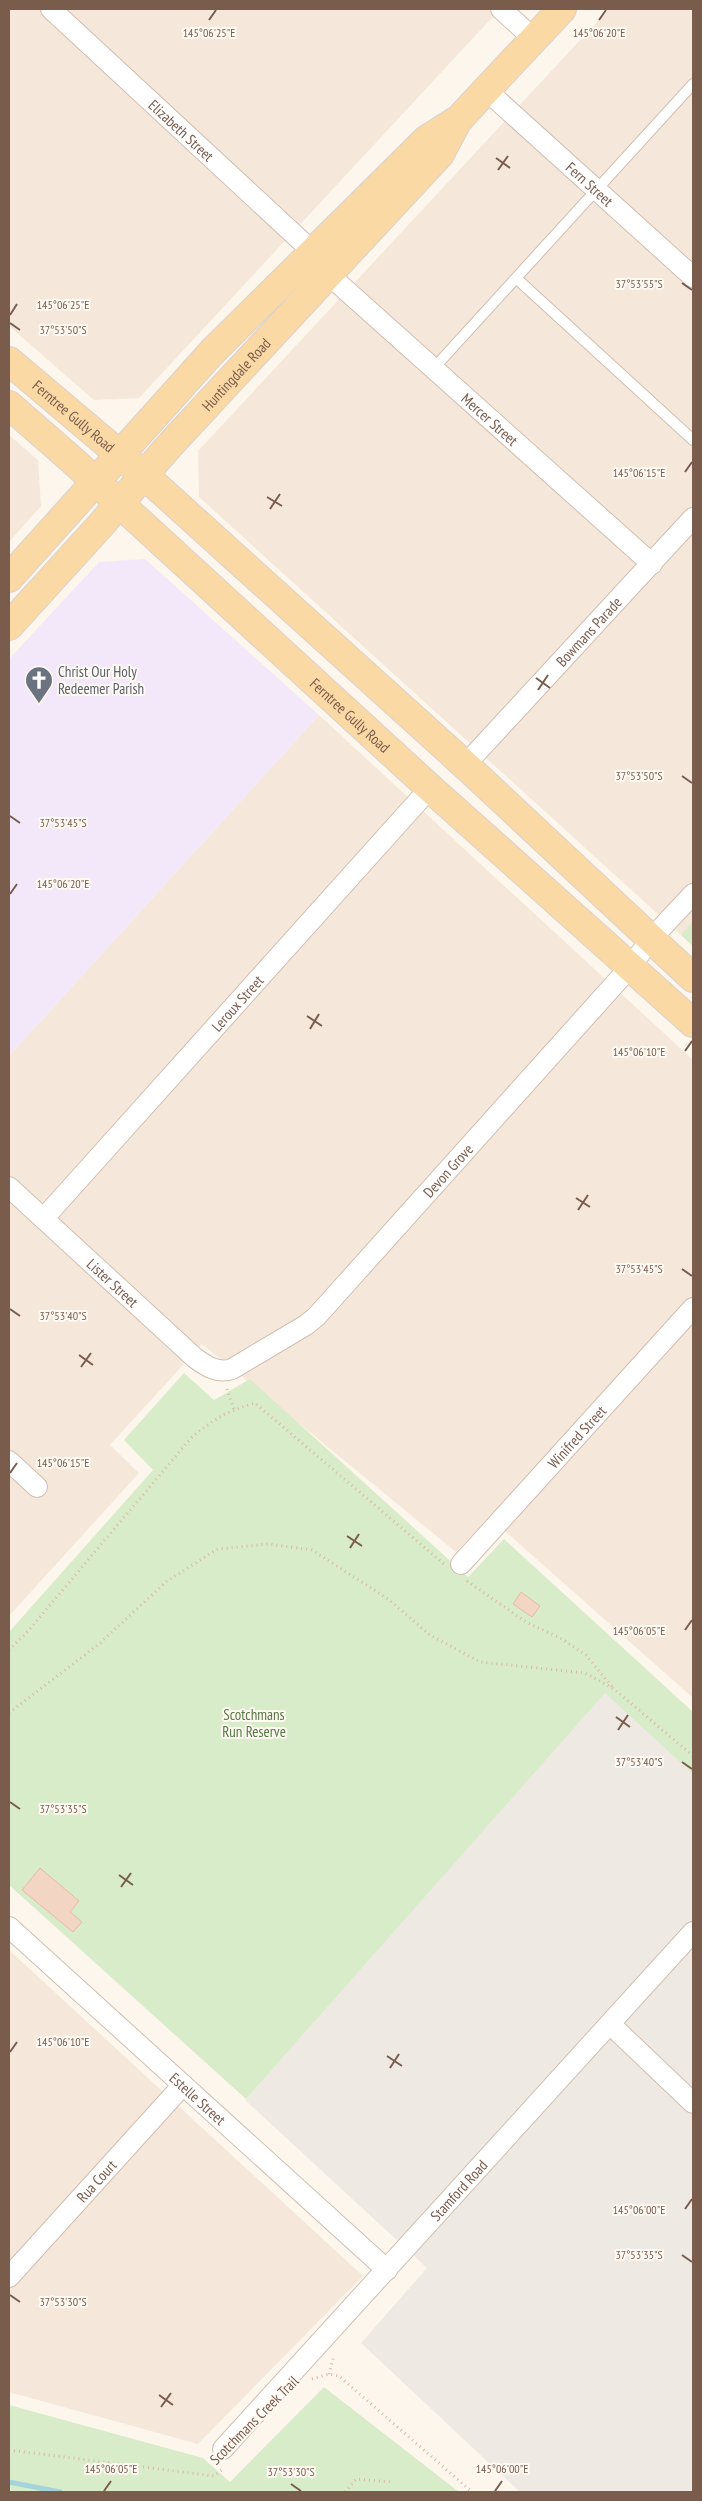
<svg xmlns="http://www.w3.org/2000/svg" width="702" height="2501" viewBox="0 0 702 2501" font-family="'PT Sans Narrow',sans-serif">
	<rect width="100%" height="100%" fill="#fdf6ec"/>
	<!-- residential -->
	<path fill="#f5e8da" d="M 9,9 L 500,9 L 139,398 L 94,400 L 9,326 Z
		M 609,9 L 693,9 L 693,946 L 199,497 L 198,451 Z
		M 9,435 L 38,460 L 41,506 L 9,542 Z
		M 319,715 L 693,1060 L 693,1698 L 489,1517 L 456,1552 L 202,1344 L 110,1445 L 139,1473 L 9,1616 L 9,1056 Z
		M 9,1950 L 363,2276 L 198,2444 L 9,2392 Z"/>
	<!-- industrial -->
	<path fill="#efe9e4" d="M 605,1692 L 693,1774 L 693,2492 L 520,2492 L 361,2343 L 427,2268 L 245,2100 Z"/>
	<!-- education -->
	<path fill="#f3e8fa" d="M 145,559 L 319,715 L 9,1056 L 9,659 L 99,562 Z"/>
	<!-- green -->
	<path fill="#d8ecc9" d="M 693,921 L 693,946 L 681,935 Z
		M 184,1373 L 214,1400 L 250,1379 L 468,1577 L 504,1539 L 693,1712 L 693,1774 L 605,1693 L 246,2099 L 9,1885 L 9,1632 L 153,1470 L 124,1440 Z
		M 324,2387 L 459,2492 L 9,2492 L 9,2405 L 203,2458 L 230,2482 Z"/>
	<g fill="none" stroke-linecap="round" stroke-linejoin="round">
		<!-- stream -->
		<path stroke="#a5d3da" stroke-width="5" d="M 9,2482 L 60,2492"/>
	</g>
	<!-- building -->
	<path fill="#f3d5c3" stroke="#e6bba3" d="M 521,1592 L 540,1606 L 532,1617 L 513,1604 Z
		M 40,1868 L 79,1901 L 70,1912 L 82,1922 L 73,1932 L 22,1890 Z"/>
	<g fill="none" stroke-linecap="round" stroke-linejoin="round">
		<!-- lane casing -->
		<g stroke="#d1beb0" stroke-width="12">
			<path id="lane" d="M 693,84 L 516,278 L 693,440
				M 434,368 L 516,278"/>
		</g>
		<!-- street casing -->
		<g stroke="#d1beb0" stroke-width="22">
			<g id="street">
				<path id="s1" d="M 51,9 L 312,251"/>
				<path d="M 501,9 L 534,39"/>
				<path id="s2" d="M 486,90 L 693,277"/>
				<path id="s3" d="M 329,275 L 652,564"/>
				<path id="s4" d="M 465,765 L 693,518"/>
				<path id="s5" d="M 9,1187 L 195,1358 C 206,1366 218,1374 232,1369 L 306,1325 L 316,1317 L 631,966 L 651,939 L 693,894"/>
				<path id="s6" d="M 44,1218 L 430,788"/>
				<path d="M 9,1461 L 37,1487"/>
				<path id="s7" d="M 461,1564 L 693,1308"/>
				<path id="s8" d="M 9,1927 L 387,2270"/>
				<path d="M 610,2024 L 693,2103"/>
				<path id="s9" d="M 9,2277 L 183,2085"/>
				<path id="s10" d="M 223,2449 L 693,1932"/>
			</g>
		</g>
		<!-- primary casing -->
		<g stroke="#dad1cd" stroke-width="30">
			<g id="primary">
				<path id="s11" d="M 9,361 L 144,475 L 465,765 L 693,978"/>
				<path id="s12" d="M 9,405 L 72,460 L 430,788 L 693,1023"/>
				<path d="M 9,578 L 212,352 L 426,140 L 459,119 L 562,9"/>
				<path id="s13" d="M 9,626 L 99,527 L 170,445 L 440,154 L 458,120"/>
			</g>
		</g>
		<!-- path -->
		<path stroke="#d9b8a5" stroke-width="3" stroke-dasharray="1 4" stroke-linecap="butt" d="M 227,1389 L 234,1409
			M 467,1581 L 526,1622 L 562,1639 L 586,1655 L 614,1689
			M 9,1650 L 29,1630 L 191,1438 C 213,1419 228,1411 255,1403 L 444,1564
			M 9,1713 L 99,1644 L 167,1581 L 218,1549 L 268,1544 L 312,1550 L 388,1599 L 430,1635 L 480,1662 L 585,1673 L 614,1689 L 693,1756
			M 329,2374 L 334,2355
			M 312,2379 L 329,2374 L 339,2376 L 472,2492
			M 9,2450 L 214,2476 L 224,2468
			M 345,2492 L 356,2479 L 392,2482"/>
		<!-- lane -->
		<use href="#lane" stroke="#fff" stroke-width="10"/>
		<!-- street -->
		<use href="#street" stroke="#fff" stroke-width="20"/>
		<!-- primary -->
		<use href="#primary" stroke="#fbd9a5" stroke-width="28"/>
	</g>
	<!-- ticks -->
	<path fill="none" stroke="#7a5c4d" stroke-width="2" d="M 209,20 L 216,10M 599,20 L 606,10M 496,158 L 510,168M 498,170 L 508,156M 682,283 L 692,290M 10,315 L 17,304M 10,323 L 20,330M 685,472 L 692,462M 267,497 L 282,506M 270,509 L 280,494M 536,678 L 550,688M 538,690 L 548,675M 682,776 L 692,783M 10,816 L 20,823M 10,894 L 17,884M 307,1016 L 322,1026M 310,1029 L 319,1014M 685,1051 L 692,1041M 576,1198 L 590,1207M 578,1210 L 588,1195M 682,1269 L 692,1276M 10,1309 L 20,1316M 79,1355 L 93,1365M 81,1367 L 91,1353M 10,1473 L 17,1463M 347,1536 L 362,1546M 350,1548 L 359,1534M 685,1630 L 692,1620M 616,1717 L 630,1727M 618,1730 L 628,1715M 682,1762 L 692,1769M 10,1802 L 20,1809M 119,1875 L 133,1885M 121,1887 L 131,1873M 10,2052 L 17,2042M 387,2056 L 402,2066M 390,2068 L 399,2054M 685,2209 L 692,2199M 682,2255 L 692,2262M 10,2295 L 20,2302M 159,2395 L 173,2405M 161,2407 L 171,2393M 291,2484 L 301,2491M 104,2491 L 111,2481M 495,2491 L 502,2481"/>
	<!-- icons -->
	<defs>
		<g id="church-pin" transform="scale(1.4375)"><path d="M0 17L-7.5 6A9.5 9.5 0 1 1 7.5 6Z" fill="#6b7280" stroke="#fffaf3"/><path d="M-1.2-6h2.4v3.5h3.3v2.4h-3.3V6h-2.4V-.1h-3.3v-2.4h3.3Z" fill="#fff"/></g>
	</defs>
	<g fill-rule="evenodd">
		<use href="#church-pin" x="39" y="680"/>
	</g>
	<g text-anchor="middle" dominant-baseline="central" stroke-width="4" stroke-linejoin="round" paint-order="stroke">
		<!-- street labels -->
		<g font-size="15" fill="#7a5c4d" stroke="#fffaf3">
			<text stroke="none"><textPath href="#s1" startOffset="178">Elizabeth Street</textPath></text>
			<text stroke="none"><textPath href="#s2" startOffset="140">Fern Street</textPath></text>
			<text stroke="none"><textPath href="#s13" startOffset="339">Huntingdale Road</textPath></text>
			<text stroke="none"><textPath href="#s11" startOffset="85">Ferntree Gully Road</textPath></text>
			<text stroke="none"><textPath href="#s3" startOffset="216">Mercer Street</textPath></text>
			<text stroke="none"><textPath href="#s4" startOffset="182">Bowmans Parade</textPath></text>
			<text stroke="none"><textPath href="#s12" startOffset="461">Ferntree Gully Road</textPath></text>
			<text stroke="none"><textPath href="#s6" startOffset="289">Leroux Street</textPath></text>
			<text stroke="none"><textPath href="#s5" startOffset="589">Devon Grove</textPath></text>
			<text stroke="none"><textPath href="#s5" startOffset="141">Lister Street</textPath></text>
			<text stroke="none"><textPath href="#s7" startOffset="172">Winifred Street</textPath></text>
			<text stroke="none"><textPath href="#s8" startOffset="255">Estelle Street</textPath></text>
			<text stroke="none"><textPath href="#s9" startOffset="130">Rua Court</textPath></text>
			<text stroke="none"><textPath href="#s10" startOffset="350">Stamford Road</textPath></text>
			<text transform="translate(254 2420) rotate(-45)">Scotchmans Creek Trail</text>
		</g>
		<!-- worship labels -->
		<g font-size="15" fill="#5b616d" stroke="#fffaf3" text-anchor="start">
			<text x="58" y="671">Christ Our Holy<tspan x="58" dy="17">Redeemer Parish</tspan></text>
		</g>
		<!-- park labels -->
		<g font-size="15" fill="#537a41" stroke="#fffaf3">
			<text x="254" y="1714">Scotchmans<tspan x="254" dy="17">Run Reserve</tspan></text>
		</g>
	</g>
	<g font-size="12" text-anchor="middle" fill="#7a5c4d" stroke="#fffaf3" stroke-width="4" stroke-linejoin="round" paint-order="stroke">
		<text x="209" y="37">145°06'25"E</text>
		<text x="599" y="37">145°06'20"E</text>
		<text x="639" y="288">37°53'55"S</text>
		<text x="63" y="309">145°06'25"E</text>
		<text x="63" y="334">37°53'50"S</text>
		<text x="639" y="477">145°06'15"E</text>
		<text x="639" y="780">37°53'50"S</text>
		<text x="63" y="827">37°53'45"S</text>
		<text x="63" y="888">145°06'20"E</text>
		<text x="639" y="1056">145°06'10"E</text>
		<text x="639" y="1273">37°53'45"S</text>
		<text x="63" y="1320">37°53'40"S</text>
		<text x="63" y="1467">145°06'15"E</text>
		<text x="639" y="1635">145°06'05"E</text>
		<text x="639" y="1766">37°53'40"S</text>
		<text x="63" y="1813">37°53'35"S</text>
		<text x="63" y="2046">145°06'10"E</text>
		<text x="639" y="2214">145°06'00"E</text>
		<text x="639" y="2259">37°53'35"S</text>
		<text x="63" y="2306">37°53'30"S</text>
		<text x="111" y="2473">145°06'05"E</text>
		<text x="502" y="2473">145°06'00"E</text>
		<text x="291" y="2476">37°53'30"S</text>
	</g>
	<!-- border -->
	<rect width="702" height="2501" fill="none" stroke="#7a5c4d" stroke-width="20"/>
</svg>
